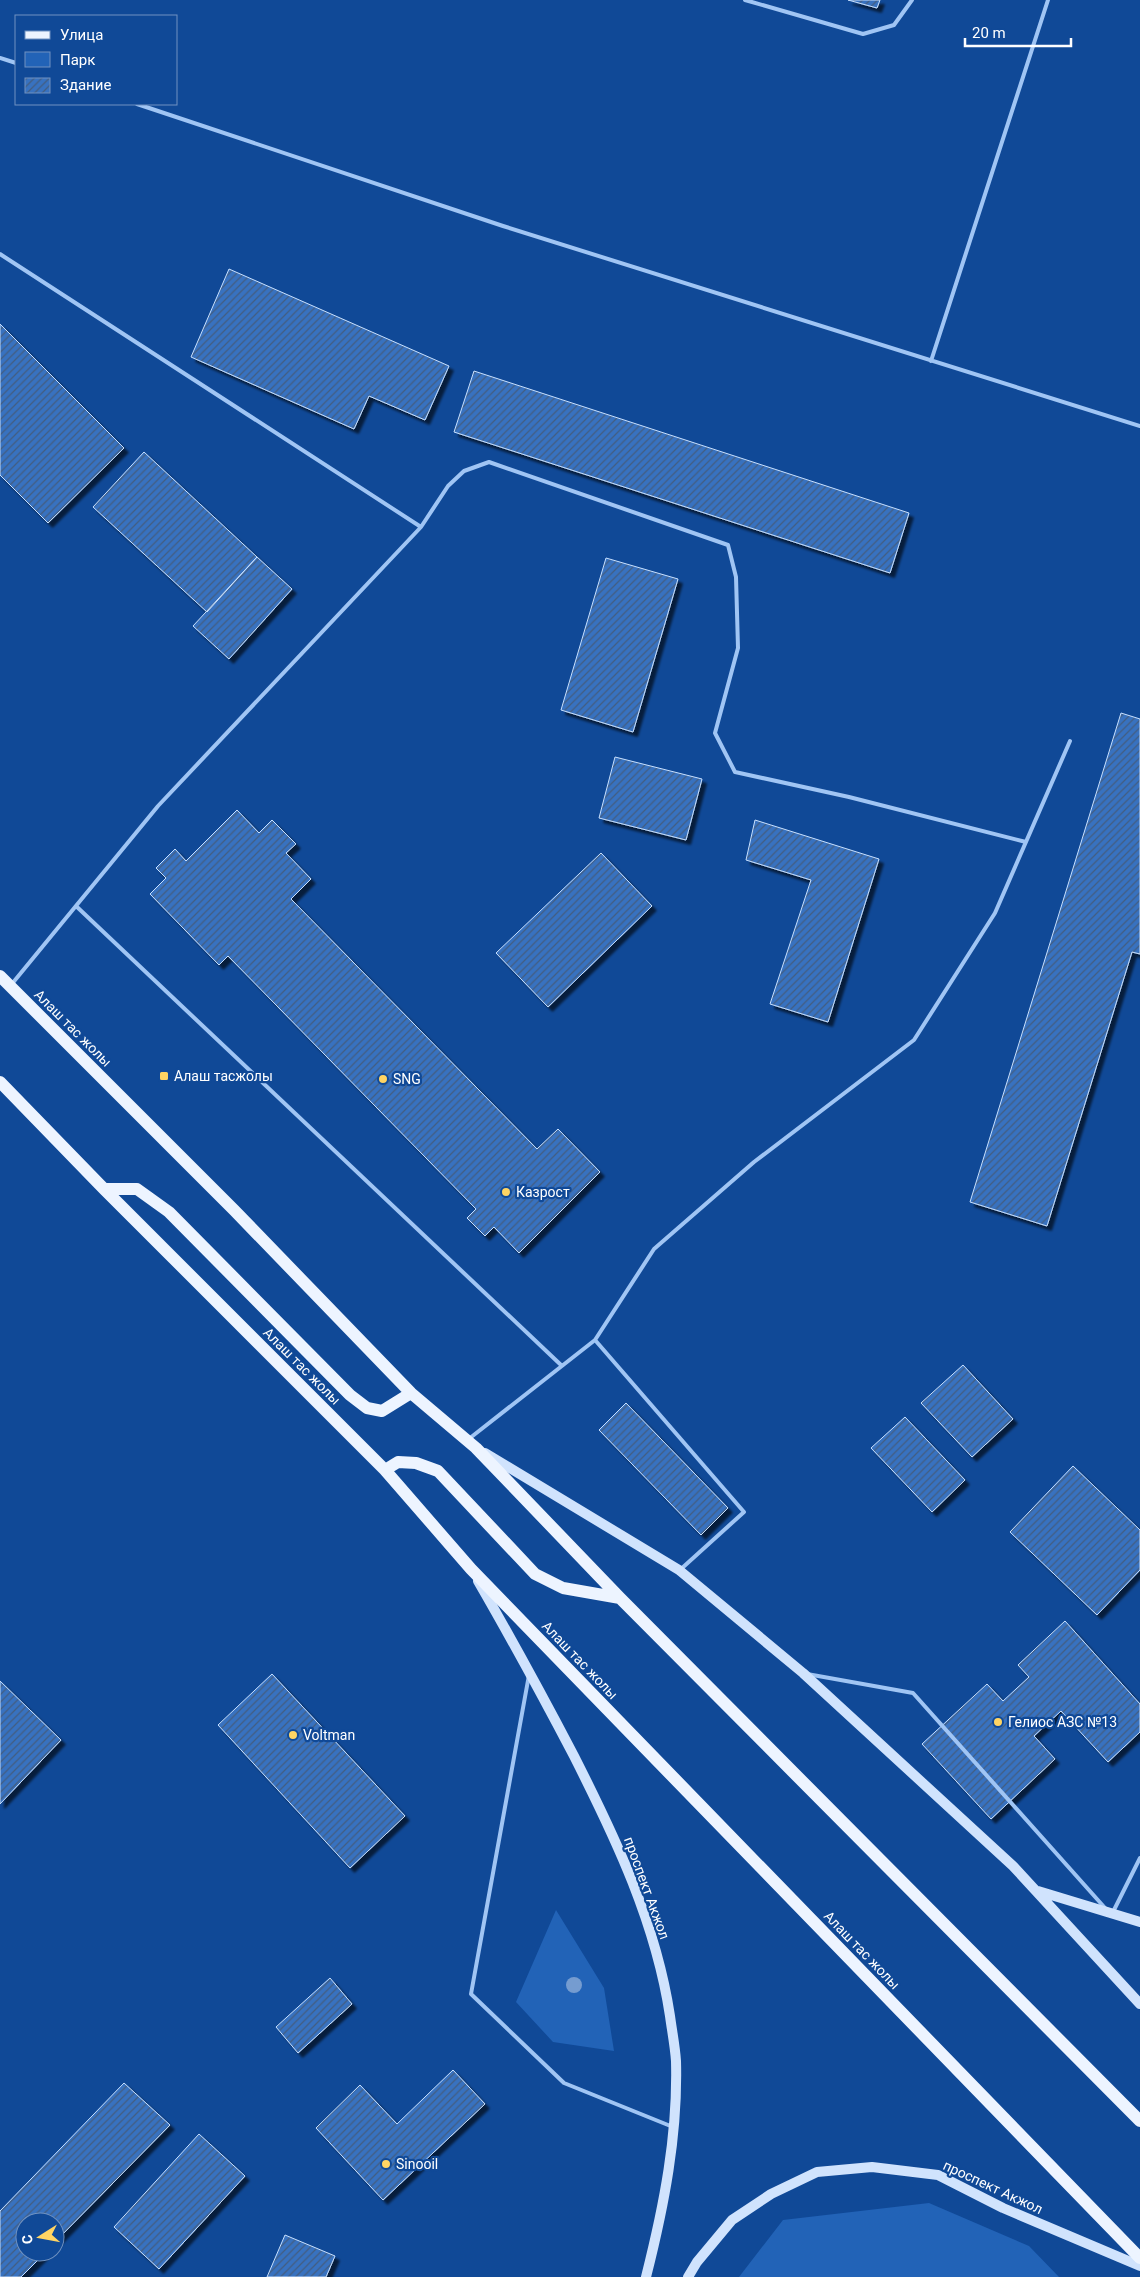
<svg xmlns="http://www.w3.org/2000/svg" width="1140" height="2277" viewBox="0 0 1140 2277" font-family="Roboto,sans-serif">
	<defs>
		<pattern id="building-hatch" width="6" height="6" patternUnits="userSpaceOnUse" patternTransform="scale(1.25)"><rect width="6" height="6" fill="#3872c0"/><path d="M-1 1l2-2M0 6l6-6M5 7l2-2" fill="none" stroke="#435d80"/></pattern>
		<filter id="shadow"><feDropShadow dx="4.5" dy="4.5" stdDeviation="1" flood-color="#0009"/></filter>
	</defs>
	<rect width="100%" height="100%" fill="#104997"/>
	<!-- green -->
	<path fill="#2263b7" d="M 556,1910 L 604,1988 L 614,2051 L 553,2042 L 516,2002 Z
		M 929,2203 L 1029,2246 L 1059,2277 L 739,2277 L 783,2220 Z"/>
	<!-- building -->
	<path fill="url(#building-hatch)" stroke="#c8e0fe" filter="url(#shadow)" d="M 848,0 L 880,0 L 877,8 Z
		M 229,269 L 449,366 L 425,420 L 369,396 L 354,429 L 191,357 Z
		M 0,324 L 124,448 L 48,523 L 0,475 Z
		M 474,371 L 909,513 L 890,573 L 454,432 Z
		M 144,452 L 257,557 L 207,612 L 93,507 Z
		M 257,557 L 292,589 L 229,659 L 193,626 Z
		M 606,558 L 678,579 L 633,732 L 561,710 Z
		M 1121,713 L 1140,719 L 1140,954 L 1132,952 L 1047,1226 L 970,1202 Z
		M 615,757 L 702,779 L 686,840 L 599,818 Z
		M 237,810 L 259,833 L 272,820 L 296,844 L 286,853 L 311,879 L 291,899 L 537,1149 L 558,1129 L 600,1172 L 519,1253 L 494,1227 L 485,1236 L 467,1218 L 476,1209 L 228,956 L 219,965 L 150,894 L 166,878 L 156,868 L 175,849 L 186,861 Z
		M 755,820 L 879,859 L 828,1022 L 770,1004 L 811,880 L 746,860 Z
		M 601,853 L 652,906 L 548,1007 L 496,953 Z
		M 963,1365 L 1013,1419 L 972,1457 L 921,1403 Z
		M 626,1403 L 728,1508 L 701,1535 L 599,1430 Z
		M 905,1417 L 965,1480 L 932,1512 L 871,1448 Z
		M 1073,1466 L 1140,1530 L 1140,1570 L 1097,1615 L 1010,1532 Z
		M 1065,1621 L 1140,1704 L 1140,1732 L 1108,1762 L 1061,1711 L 1034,1736 L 1055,1759 L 991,1819 L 922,1744 L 987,1684 L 1003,1701 L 1029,1677 L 1018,1665 Z
		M 272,1674 L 405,1816 L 350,1868 L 218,1725 Z
		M 0,1681 L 61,1740 L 0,1804 Z
		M 330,1978 L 352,2004 L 298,2053 L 276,2027 Z
		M 453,2070 L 485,2104 L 383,2200 L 316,2128 L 360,2085 L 397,2124 Z
		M 124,2083 L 170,2125 L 55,2242 L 55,2222 L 25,2222 L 25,2252 L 46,2252 L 21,2277 L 0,2277 L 0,2211 Z
		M 199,2134 L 245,2176 L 159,2269 L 114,2227 Z
		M 285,2235 L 335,2256 L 326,2277 L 267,2277 Z"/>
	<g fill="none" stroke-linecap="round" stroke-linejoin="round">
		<!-- lane -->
		<path stroke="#a0c5f4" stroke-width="4" d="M 745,0 L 863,34 L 894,25 L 912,0
			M 0,58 L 16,63
			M 137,104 L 503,226 L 1140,426
			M 0,254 L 421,527
			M 931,361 L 1048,0
			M 76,906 L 561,1365
			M 11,985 L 158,806 L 421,527 L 448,486 L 464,471 L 489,462 L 728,545 L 736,577 L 738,648 L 715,733 L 735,772 L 849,797 L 1026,842
			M 595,1340 L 744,1512 L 681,1569
			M 470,1438 L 595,1340 L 654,1249 L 754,1162 L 914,1040 L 995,913 L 1070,741
			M 807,1674 L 913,1693 L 1105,1908
			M 529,1675 L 471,1994 L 564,2083 L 673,2127
			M 1113,1912 L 1140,1858"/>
		<!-- secondary -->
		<path stroke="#d0e3fd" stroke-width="10" d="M 485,1453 L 679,1570 L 803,1673 L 1013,1866 L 1140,2004
			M 478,1581 C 511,1638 543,1697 574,1756 C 616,1839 656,1923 670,2016 C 672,2031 675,2046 676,2061 C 678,2135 664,2206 646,2277
			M 1038,1891 L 1140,1922
			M 688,2277 L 697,2262 L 732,2220 L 771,2194 L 817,2172 L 872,2167 L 938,2175 L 1003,2208 L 1140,2266"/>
		<!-- primary -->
		<path stroke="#edf4ff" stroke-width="12" d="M 0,976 L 234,1210 L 411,1393 L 476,1448 L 620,1598 L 1140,2121
			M 0,1082 L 104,1189 L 385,1470 L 471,1569 L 1140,2258
			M 104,1189 L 137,1189 L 169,1212 L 350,1395 L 367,1408 L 382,1411 L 411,1393
			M 385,1470 L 398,1462 L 416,1463 L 438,1471 L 535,1574 L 563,1588 L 620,1598"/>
	</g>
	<!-- trees -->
	<circle fill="#759cd0" cx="574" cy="1985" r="8"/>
	<!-- markers -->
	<g fill="#ffd463" stroke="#104997" stroke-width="2">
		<rect x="159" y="1071" width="10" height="10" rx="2.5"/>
		<circle cx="383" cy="1079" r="5"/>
		<circle cx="506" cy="1192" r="5"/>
		<circle cx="998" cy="1722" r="5"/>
		<circle cx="293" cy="1735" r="5"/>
		<circle cx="386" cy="2164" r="5"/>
	</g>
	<g text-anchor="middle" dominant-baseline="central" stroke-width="4.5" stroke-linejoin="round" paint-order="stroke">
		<!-- street labels -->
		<g font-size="14" fill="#fff" stroke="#104997">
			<text transform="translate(73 1028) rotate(45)">Алаш тас жолы</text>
			<text transform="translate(302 1366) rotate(45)">Алаш тас жолы</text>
			<text transform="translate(580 1660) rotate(46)">Алаш тас жолы</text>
			<text transform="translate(647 1888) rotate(70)">проспект Акжол</text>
			<text transform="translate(862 1950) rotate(46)">Алаш тас жолы</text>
			<text transform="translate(993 2187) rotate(25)">проспект Акжол</text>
		</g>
		<!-- poi labels -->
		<g font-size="14" fill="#fff" stroke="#104997" text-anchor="start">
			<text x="174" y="1076">Алаш тасжолы</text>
			<text x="393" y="1079">SNG</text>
			<text x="516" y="1192">Казрост</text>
			<text x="1008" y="1722">Гелиос АЗС №13</text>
			<text x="303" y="1735">Voltman</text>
			<text x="396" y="2164">Sinooil</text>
		</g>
	</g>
	<!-- legend -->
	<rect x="15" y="15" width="162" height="90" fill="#104997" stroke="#7092c1"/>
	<rect x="25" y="31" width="25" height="8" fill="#edf4ff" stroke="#7092c1"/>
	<text x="60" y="40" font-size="15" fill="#ffffff">Улица</text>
	<rect x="25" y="52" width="25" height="15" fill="#2263b7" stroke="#7092c1"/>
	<text x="60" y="65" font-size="15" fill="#ffffff">Парк</text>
	<rect x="25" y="78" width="25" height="15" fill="url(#building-hatch)" stroke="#7092c1"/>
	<text x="60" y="90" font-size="15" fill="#ffffff">Здание</text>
	<!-- north arrow -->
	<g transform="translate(40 2237) rotate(259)"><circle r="24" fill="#104997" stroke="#7092c1"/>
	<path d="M0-4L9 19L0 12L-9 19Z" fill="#ffd463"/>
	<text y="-8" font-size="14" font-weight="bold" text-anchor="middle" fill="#ffffff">С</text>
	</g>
	<!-- scale -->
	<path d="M965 38v8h106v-8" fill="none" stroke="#ffffff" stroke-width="2.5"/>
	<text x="972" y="38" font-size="15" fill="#ffffff" stroke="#104997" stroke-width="4" paint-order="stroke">20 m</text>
</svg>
